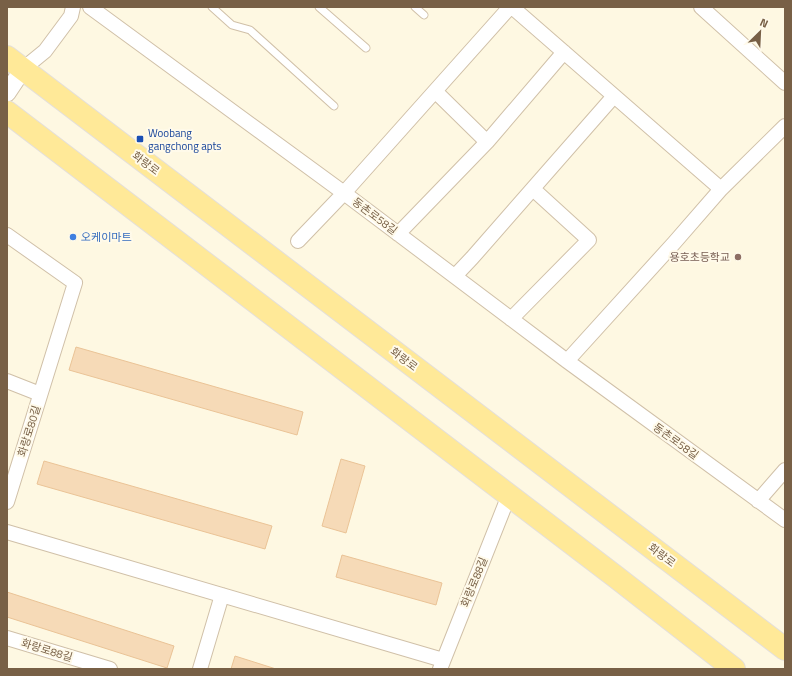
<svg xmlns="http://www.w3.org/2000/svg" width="792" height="676" viewBox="0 0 792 676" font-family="'Titillium Web','Noto Sans KR',sans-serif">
	<rect width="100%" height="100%" fill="#fef8e2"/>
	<!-- building -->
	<path fill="#f6dab7" stroke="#eac396" d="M 76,347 L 303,412 L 297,435 L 69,370 Z
		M 341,459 L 365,466 L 346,533 L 322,526 Z
		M 44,461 L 272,526 L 265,549 L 37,484 Z
		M 342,555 L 442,583 L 436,605 L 336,577 Z
		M 7,592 L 174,646 L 167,668 L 7,617 Z
		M 235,656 L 276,669 L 231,669 Z"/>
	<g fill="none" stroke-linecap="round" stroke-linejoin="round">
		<!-- service casing -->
		<g stroke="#d0c0a8" stroke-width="9">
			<path id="service" d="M 212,7 L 232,25 L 250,30 L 334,106
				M 319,7 L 366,48
				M 415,7 L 424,15"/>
		</g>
		<!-- minor casing -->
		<g stroke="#d0c0a8" stroke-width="16">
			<path id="minor" d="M 90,7 L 344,193 L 567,361 L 785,520
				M 512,7 L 721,189
				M 701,7 L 785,83
				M 23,69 L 45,51 L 71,16 L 73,7
				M 487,142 L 564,52
				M 398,234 L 487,142 L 435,91
				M 7,235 L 75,283 L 7,502
				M 298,241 L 344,193 L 510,7
				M 455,276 L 472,258 L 614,96
				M 511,319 L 589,240 L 533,189
				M 567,361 L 674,243 L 721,189 L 785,126
				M 7,381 L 40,394
				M 758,501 L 785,470
				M 7,532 L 443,660
				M 7,638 L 110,669
				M 200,669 L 222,595
				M 440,669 L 509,495"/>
		</g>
		<!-- tertiary casing -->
		<g stroke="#d0c0a8" stroke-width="19">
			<path id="tertiary" d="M 7,93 L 23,69"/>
		</g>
		<!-- primary casing -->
		<g stroke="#e4dfda" stroke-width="24">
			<path id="primary" d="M 7,57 L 785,649
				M 7,112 L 616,577 L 734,669"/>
		</g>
		<!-- service -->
		<use href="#service" stroke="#fff" stroke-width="7"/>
		<!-- minor -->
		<use href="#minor" stroke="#fff" stroke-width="14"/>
		<!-- tertiary -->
		<use href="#tertiary" stroke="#fff" stroke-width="17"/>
		<!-- primary -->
		<use href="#primary" stroke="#ffe998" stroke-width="22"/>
	</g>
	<!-- markers -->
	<rect fill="#1a4fb4" stroke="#fffaea" stroke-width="1.5" x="136" y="135" width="8" height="8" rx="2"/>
	<circle fill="#3f7fe0" stroke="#fffaea" stroke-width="1.5" cx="73" cy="237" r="4"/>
	<circle fill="#8d6e63" stroke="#fffaea" stroke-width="1.5" cx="738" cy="257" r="4"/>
	<g text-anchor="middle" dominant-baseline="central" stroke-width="4" stroke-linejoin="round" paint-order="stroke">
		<!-- transit labels -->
		<g font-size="11" fill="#164399" stroke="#fffaea" text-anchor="start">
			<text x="148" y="133">Woobang<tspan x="148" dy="13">gangchong apts</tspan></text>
		</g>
		<!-- street labels -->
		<g font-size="11" fill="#786046" stroke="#fffaea">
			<text transform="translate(146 163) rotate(37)">화랑로</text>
			<text transform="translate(375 216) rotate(37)">동촌로58길</text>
			<text transform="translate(404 359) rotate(37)">화랑로</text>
			<text transform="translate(29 431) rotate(-73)">화랑로80길</text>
			<text transform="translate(676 441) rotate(36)">동촌로58길</text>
			<text transform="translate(662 555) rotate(37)">화랑로</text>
			<text transform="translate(474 582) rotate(-68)">화랑로88길</text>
			<text transform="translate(47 650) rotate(17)">화랑로88길</text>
		</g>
		<!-- shop labels -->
		<g font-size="11" fill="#366cbe" stroke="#fffaea" text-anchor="start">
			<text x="81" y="237">오케이마트</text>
		</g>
		<!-- education labels -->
		<g font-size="11" fill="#785e54" stroke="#fffaea" text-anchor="end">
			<text x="730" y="257">용호초등학교</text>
		</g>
	</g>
	<!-- border -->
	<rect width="792" height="676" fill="none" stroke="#786046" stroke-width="16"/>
	<!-- north arrow -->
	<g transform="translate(760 32) rotate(24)" stroke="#fffaea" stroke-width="3" paint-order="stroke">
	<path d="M0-3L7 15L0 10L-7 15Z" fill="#786046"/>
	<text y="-6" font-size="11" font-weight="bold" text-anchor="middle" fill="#786046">N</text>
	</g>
</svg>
